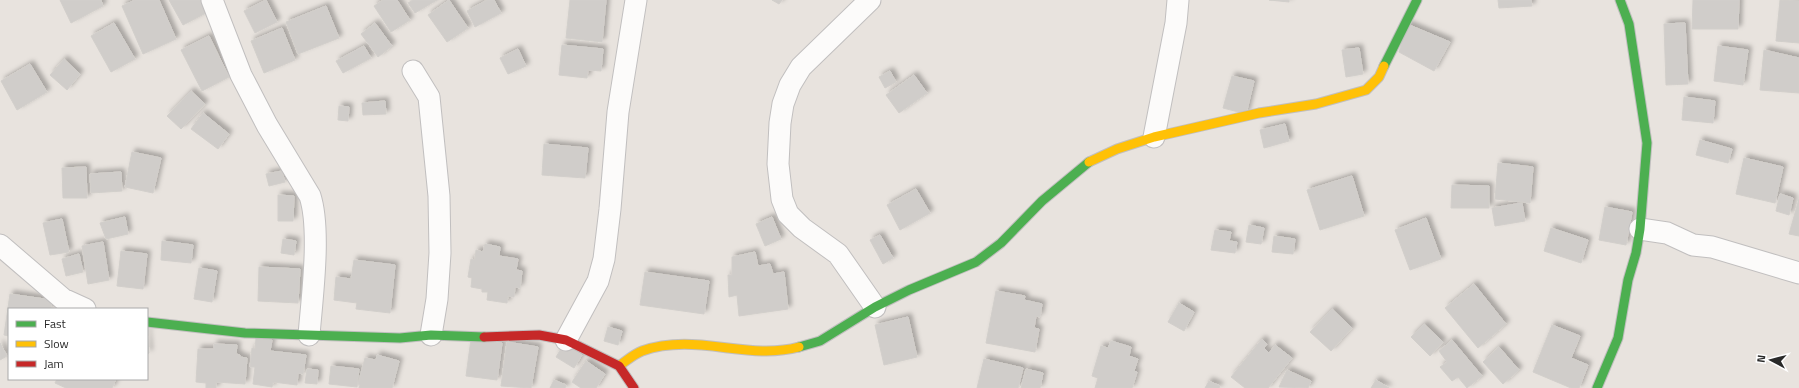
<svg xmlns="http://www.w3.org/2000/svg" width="1799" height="388" viewBox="0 0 1799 388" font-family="'Titillium Web',sans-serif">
	<defs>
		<filter id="shadow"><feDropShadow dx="3.5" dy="-3.5" stdDeviation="2" flood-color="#0004"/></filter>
	</defs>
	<rect width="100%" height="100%" fill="#e8e3de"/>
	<!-- building -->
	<path fill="#d0cdca" stroke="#d2cfcb" filter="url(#shadow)" d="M 60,0 L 101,0 L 103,6 L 71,23 Z
		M 135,0 L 159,0 L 176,39 L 143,54 L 122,6 Z
		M 169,0 L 202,0 L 208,12 L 183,25 Z
		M 266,0 L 277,22 L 255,33 L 244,11 Z
		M 383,0 L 397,0 L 410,20 L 391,32 L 374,6 Z
		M 413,0 L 437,0 L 415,13 L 408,3 Z
		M 449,0 L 468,28 L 447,42 L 428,15 Z
		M 487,0 L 494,0 L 501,13 L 475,27 L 467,11 Z
		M 570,0 L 606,0 L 602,42 L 566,38 Z
		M 772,0 L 782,0 L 779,4 Z
		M 1269,0 L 1289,0 L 1289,2 Z
		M 1498,0 L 1531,0 L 1532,6 L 1499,8 Z
		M 1693,0 L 1739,0 L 1738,29 L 1692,29 Z
		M 1780,0 L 1799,1 L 1799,43 L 1776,41 Z
		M 326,6 L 339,38 L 298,54 L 286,22 Z
		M 114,23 L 135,59 L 111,72 L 91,36 Z
		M 375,23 L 392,46 L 378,57 L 361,34 Z
		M 1685,23 L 1688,84 L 1666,85 L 1664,24 Z
		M 1407,24 L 1450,42 L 1434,71 L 1399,52 Z
		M 282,28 L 295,60 L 264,73 L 251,41 Z
		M 209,36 L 229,77 L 202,91 L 181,50 Z
		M 562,45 L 603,49 L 601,71 L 588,70 L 587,78 L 559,75 Z
		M 364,46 L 371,58 L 343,73 L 336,61 Z
		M 1718,46 L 1748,50 L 1743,85 L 1714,81 Z
		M 1359,48 L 1363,74 L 1346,77 L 1342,50 Z
		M 518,49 L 526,66 L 508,74 L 500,58 Z
		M 1764,50 L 1799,58 L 1799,93 L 1760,90 Z
		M 64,59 L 80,74 L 67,90 L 50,75 Z
		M 30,64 L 47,92 L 17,110 L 1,81 Z
		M 890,71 L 896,82 L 885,88 L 879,77 Z
		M 914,75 L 927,93 L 899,113 L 886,95 Z
		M 1232,76 L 1254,81 L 1246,114 L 1223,108 Z
		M 191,91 L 205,104 L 181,129 L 167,116 Z
		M 1684,97 L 1715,101 L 1713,123 L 1682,120 Z
		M 385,101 L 386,114 L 363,115 L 362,103 Z
		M 339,106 L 349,107 L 348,121 L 338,120 Z
		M 203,113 L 229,134 L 218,149 L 191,129 Z
		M 1285,124 L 1289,141 L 1264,148 L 1260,130 Z
		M 1700,140 L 1732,149 L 1728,163 L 1696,155 Z
		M 544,144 L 588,148 L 585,178 L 542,175 Z
		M 132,152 L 161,158 L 153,193 L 125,187 Z
		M 1744,158 L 1783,167 L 1775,203 L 1736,194 Z
		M 1498,163 L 1533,167 L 1530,203 L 1495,199 Z
		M 86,167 L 87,198 L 63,198 L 62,168 Z
		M 282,171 L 285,182 L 269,186 L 266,174 Z
		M 121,172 L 122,191 L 91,193 L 90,174 Z
		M 1352,176 L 1364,216 L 1320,230 L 1307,190 Z
		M 1452,185 L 1489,186 L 1489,208 L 1451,208 Z
		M 916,189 L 930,213 L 900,230 L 887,205 Z
		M 1780,194 L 1793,198 L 1789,215 L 1776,211 Z
		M 278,195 L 294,196 L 293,221 L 278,221 Z
		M 1799,199 L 1799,236 L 1789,234 Z
		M 1522,203 L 1525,221 L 1495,226 L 1492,208 Z
		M 1605,207 L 1632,212 L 1626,245 L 1599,240 Z
		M 125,217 L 128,234 L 106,239 L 100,223 Z
		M 772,217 L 781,239 L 765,246 L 756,224 Z
		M 1426,218 L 1441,259 L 1410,270 L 1395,230 Z
		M 62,219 L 69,252 L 50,255 L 43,223 Z
		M 1249,225 L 1264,228 L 1261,244 L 1246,242 Z
		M 1551,228 L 1588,240 L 1581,263 L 1544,251 Z
		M 1215,230 L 1231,232 L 1229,241 L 1237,242 L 1235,253 L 1211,250 Z
		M 880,235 L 893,258 L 883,264 L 870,240 Z
		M 1274,236 L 1295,239 L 1293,254 L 1272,252 Z
		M 283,239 L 296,241 L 294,255 L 281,253 Z
		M 162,241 L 193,245 L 191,263 L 161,260 Z
		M 103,242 L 109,280 L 88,284 L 82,246 Z
		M 485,244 L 500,247 L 499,256 L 518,259 L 516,270 L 522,271 L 520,288 L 515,287 L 514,297 L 508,296 L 507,303 L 487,300 L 488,292 L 482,292 L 482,289 L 471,287 L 472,278 L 468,277 L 471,259 L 475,260 L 476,250 L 483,252 Z
		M 121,251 L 147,254 L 143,289 L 117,286 Z
		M 755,252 L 758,266 L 770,264 L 773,274 L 784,272 L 788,309 L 739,316 L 737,295 L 729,297 L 728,275 L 732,275 L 732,257 Z
		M 79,254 L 83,272 L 66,276 L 62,259 Z
		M 354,260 L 395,265 L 390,313 L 356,309 L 357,303 L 334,300 L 336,277 L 351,279 Z
		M 259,267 L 300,269 L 298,303 L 258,301 Z
		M 199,268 L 217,271 L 212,302 L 194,299 Z
		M 645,272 L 709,281 L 704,314 L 640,305 Z
		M 1474,284 L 1506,324 L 1478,348 L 1445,308 Z
		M 996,291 L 1025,296 L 1024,300 L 1042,304 L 1040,317 L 1036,316 L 1034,328 L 1039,329 L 1035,352 L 986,343 Z
		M 10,294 L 52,300 L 51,309 L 9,309 L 9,336 L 4,335 Z
		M 1179,303 L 1194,312 L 1184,331 L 1168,322 Z
		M 1332,309 L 1352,328 L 1331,351 L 1310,332 Z
		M 908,317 L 917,357 L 884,365 L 875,325 Z
		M 1424,324 L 1443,342 L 1430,356 L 1411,337 Z
		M 1552,325 L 1580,336 L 1571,358 L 1588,365 L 1579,388 L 1571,388 L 1533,372 Z
		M 608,327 L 622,331 L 618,345 L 604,341 Z
		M 147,330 L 149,353 L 147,354 Z
		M 256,338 L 272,340 L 270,351 L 306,355 L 303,374 L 298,373 L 297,385 L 273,382 L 272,387 L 253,384 L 255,367 L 250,367 L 252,348 L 255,349 Z
		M 471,339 L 502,343 L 497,380 L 466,376 Z
		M 1262,339 L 1267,344 L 1264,348 L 1269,353 L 1275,345 L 1292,358 L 1268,388 L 1245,388 L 1231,377 Z
		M 1452,340 L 1482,376 L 1467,388 L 1458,377 L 1452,381 L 1440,367 L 1447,362 L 1439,351 Z
		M 1111,341 L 1131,347 L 1129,356 L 1138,359 L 1134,371 L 1137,372 L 1132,388 L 1095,388 L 1098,378 L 1092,376 L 1101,346 L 1108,348 Z
		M 507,342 L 538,347 L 531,388 L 501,386 Z
		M 0,343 L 7,356 L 0,360 Z
		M 214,344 L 237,345 L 236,354 L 240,355 L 240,357 L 247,358 L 245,384 L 216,382 L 216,388 L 206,388 L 206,383 L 196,382 L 198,349 L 214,349 Z
		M 564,344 L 582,355 L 574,368 L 556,357 Z
		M 1499,347 L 1519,370 L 1503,384 L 1483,362 Z
		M 377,355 L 399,361 L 392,388 L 359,388 L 360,385 L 358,384 L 365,358 L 376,360 Z
		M 984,359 L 1023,368 L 1018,388 L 977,388 Z
		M 586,361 L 605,374 L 596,388 L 581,388 L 572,382 Z
		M 331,366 L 359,369 L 357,387 L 329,384 Z
		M 307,369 L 318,370 L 317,384 L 305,383 Z
		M 1026,369 L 1043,373 L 1040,388 L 1021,388 Z
		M 1287,370 L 1311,381 L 1308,388 L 1279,387 Z
		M 57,379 L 116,379 L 112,388 L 66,388 L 55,383 Z
		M 554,380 L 566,385 L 565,388 L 550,388 Z
		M 1376,380 L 1389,388 L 1371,388 Z
		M 1209,381 L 1220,386 L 1219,388 L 1205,388 Z"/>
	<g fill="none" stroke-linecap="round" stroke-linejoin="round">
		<!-- street casing -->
		<g stroke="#c1bfbf" stroke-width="23">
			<path id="street" d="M 212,0 L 241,75 L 267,125 L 310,196 C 321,230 312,298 309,335
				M 870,0 L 801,67 L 790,85 L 783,104 L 780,123 L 778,164 L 782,199 L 788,214 L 802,228 L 838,254 L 875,307
				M 413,71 L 429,97 L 439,196 L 440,253 L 437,299 L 431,335
				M 1154,137 L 1176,23 L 1178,0
				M 1640,229 L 1667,233 L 1693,245 L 1712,247 L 1799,273
				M 0,245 L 63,299 L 85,309
				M 566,340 L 598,281 L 604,259 L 610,209 L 618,112 L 636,0"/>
		</g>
		<!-- fast casing -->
		<g stroke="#c1bfbf" stroke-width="11">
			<path id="fast" d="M 1384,66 L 1417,0
				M 147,322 L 245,333 L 400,338 L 431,335 L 484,337
				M 799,347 L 820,341 L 875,307 L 909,290 L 976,262 L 1001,243 L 1042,201 L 1089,162
				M 1597,388 L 1618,338 L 1628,280 L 1636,253 L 1640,229 L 1647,143 L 1629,24 L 1620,0"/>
		</g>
		<!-- slow casing -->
		<g stroke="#c1bfbf" stroke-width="11">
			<path id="slow" d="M 1089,162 L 1117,149 L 1154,137 L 1259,113 L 1316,104 L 1366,90 L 1379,77 L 1384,66
				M 619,366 C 626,361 634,354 642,351 C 696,332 747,361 799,347"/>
		</g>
		<!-- jam casing -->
		<g stroke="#c1bfbf" stroke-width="11">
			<path id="jam" d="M 484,337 L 539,335 L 566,340 L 619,366 L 634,388"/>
		</g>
		<!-- street -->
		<use href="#street" stroke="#fcfbfa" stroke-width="21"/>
		<!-- fast -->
		<use href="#fast" stroke="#4caf50" stroke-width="9"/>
		<!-- slow -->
		<use href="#slow" stroke="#ffc107" stroke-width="9"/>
		<!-- jam -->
		<use href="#jam" stroke="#c62828" stroke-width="9"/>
	</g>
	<!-- legend -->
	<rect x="8" y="308" width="140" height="72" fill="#ffffff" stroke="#a9a9a9"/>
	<rect x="16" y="321" width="20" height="6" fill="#4caf50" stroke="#a9a9a9"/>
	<text x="44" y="328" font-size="12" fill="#292929">Fast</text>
	<rect x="16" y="341" width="20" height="6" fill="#ffc107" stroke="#a9a9a9"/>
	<text x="44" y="348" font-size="12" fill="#292929">Slow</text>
	<rect x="16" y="361" width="20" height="6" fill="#c62828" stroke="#a9a9a9"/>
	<text x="44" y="368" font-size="12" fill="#292929">Jam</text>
	<!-- north arrow -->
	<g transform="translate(1771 360) rotate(277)" stroke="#ffffff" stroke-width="3" paint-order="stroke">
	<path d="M0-3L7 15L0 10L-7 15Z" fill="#292929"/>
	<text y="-6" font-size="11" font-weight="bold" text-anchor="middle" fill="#292929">N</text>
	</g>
</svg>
